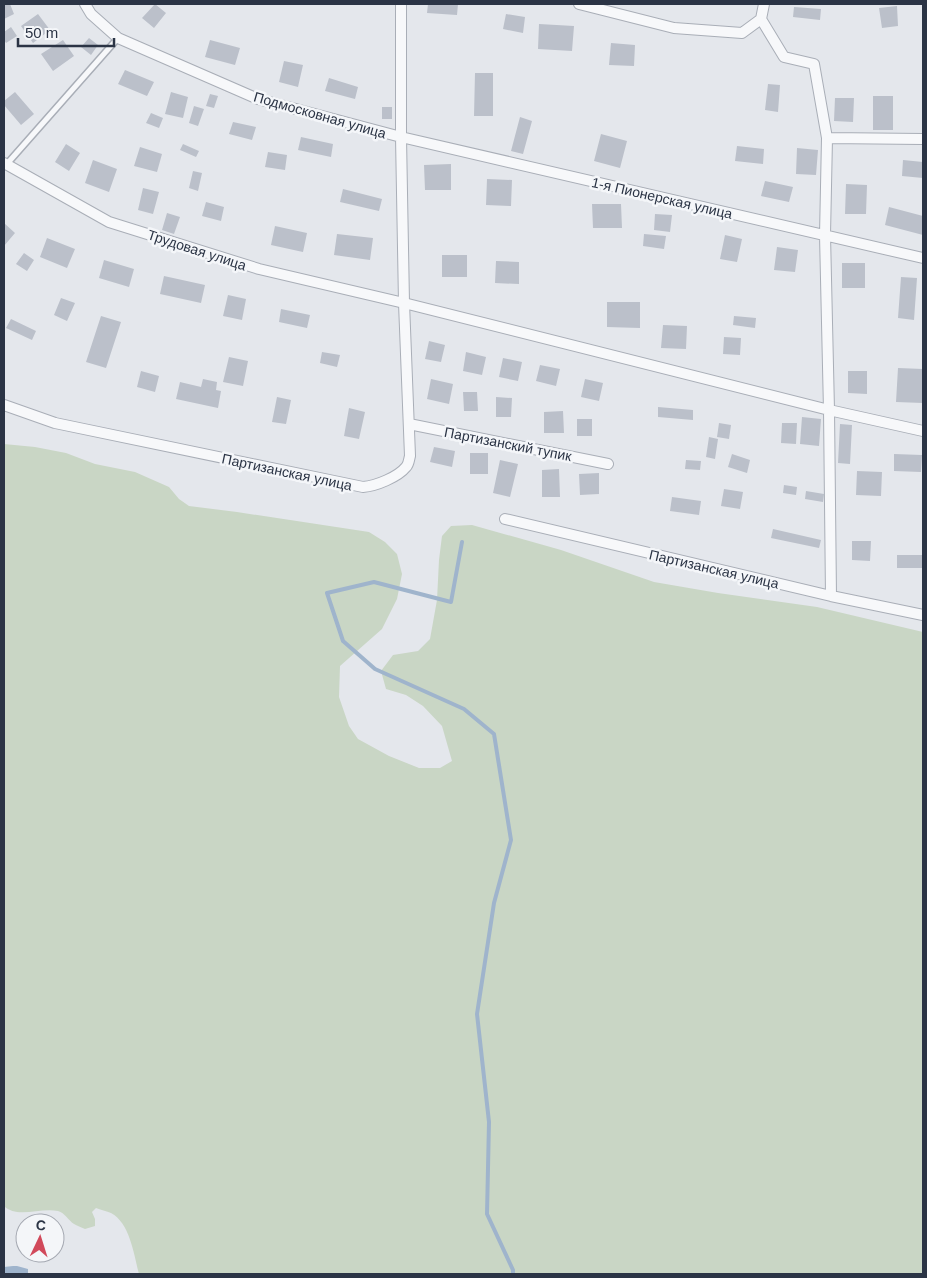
<svg xmlns="http://www.w3.org/2000/svg" width="927" height="1278" viewBox="0 0 927 1278" font-family="Arial,sans-serif">
	<rect width="100%" height="100%" fill="#e4e7ec"/>
	<!-- green -->
	<path fill="#c9d6c5" d="M 4,444 L 35,447 L 66,453 L 95,464 L 135,472 L 169,487 L 179,499 L 189,506 L 237,512 L 369,532 L 385,542 L 397,554 L 402,574 L 397,599 L 382,629 L 340,666 L 339,697 L 349,726 L 358,739 L 389,756 L 419,768 L 440,768 L 452,761 L 442,726 L 423,706 L 406,695 L 386,689 L 381,671 L 393,655 L 418,651 L 430,639 L 437,600 L 439,560 L 442,536 L 451,526 L 472,525 L 561,550 L 654,582 L 718,593 L 817,607 L 923,632 L 923,1274 L 139,1274 C 134,1255 130,1223 111,1213 C 107,1211 100,1210 96,1208 L 92,1212 L 95,1219 L 95,1226 L 85,1229 C 81,1227 77,1226 74,1224 C 68,1220 65,1213 58,1211 C 41,1207 17,1219 4,1206 Z"/>
	<!-- water -->
	<path fill="#9fb4cc" d="M 13,1266 L 17,1266 L 28,1269 L 28,1274 L 4,1274 L 4,1267 Z"/>
	<g fill="none" stroke-linecap="round" stroke-linejoin="round">
		<!-- stream -->
		<path stroke="#9fb4cc" stroke-width="4" d="M 462,542 L 451,602 L 374,582 L 327,593 L 343,641 L 375,669 L 464,709 L 494,734 L 511,840 L 494,903 L 477,1014 L 489,1122 L 487,1214 L 513,1270 L 513,1274"/>
	</g>
	<!-- building -->
	<path fill="#bbc0ca" d="M 4,4 L 10,4 L 14,14 L 4,19 Z
		M 155,4 L 166,13 L 154,28 L 142,18 Z
		M 428,4 L 458,4 L 457,15 L 427,13 Z
		M 897,6 L 898,26 L 882,28 L 879,8 Z
		M 794,7 L 821,9 L 820,20 L 793,17 Z
		M 38,14 L 50,30 L 33,43 L 21,26 Z
		M 506,14 L 525,17 L 523,33 L 503,29 Z
		M 539,24 L 574,26 L 572,51 L 538,49 Z
		M 11,27 L 17,36 L 6,43 L 4,40 L 4,32 Z
		M 89,38 L 98,45 L 91,55 L 81,47 Z
		M 63,40 L 74,56 L 53,71 L 41,54 Z
		M 210,40 L 240,48 L 235,65 L 205,57 Z
		M 611,43 L 635,45 L 634,66 L 609,65 Z
		M 284,61 L 303,65 L 298,87 L 279,82 Z
		M 125,70 L 154,82 L 147,96 L 118,84 Z
		M 475,73 L 493,73 L 493,116 L 474,116 Z
		M 329,78 L 358,87 L 355,99 L 325,91 Z
		M 768,84 L 780,85 L 778,112 L 765,110 Z
		M 15,92 L 34,114 L 21,125 L 4,105 L 4,101 Z
		M 171,92 L 188,97 L 183,118 L 165,114 Z
		M 210,94 L 218,96 L 214,108 L 206,106 Z
		M 873,96 L 893,96 L 893,130 L 873,130 Z
		M 835,98 L 854,98 L 853,122 L 834,121 Z
		M 194,106 L 204,109 L 198,126 L 189,123 Z
		M 382,107 L 392,107 L 392,119 L 382,119 Z
		M 151,113 L 163,118 L 159,128 L 146,123 Z
		M 520,117 L 532,121 L 523,154 L 511,151 Z
		M 233,122 L 256,127 L 252,140 L 229,134 Z
		M 601,134 L 627,141 L 620,168 L 594,161 Z
		M 301,137 L 333,144 L 331,157 L 298,150 Z
		M 66,144 L 80,153 L 69,171 L 55,162 Z
		M 183,144 L 199,151 L 196,157 L 180,150 Z
		M 737,146 L 764,149 L 763,164 L 735,161 Z
		M 140,147 L 162,154 L 157,172 L 134,166 Z
		M 797,148 L 818,150 L 816,175 L 796,174 Z
		M 268,152 L 287,155 L 285,170 L 265,167 Z
		M 93,160 L 117,169 L 109,192 L 85,183 Z
		M 903,160 L 923,162 L 923,178 L 902,176 Z
		M 451,164 L 451,190 L 425,190 L 424,165 Z
		M 193,171 L 202,173 L 198,191 L 189,188 Z
		M 487,179 L 512,180 L 511,206 L 486,205 Z
		M 765,181 L 793,187 L 789,202 L 761,196 Z
		M 846,184 L 867,185 L 866,214 L 845,214 Z
		M 143,188 L 159,192 L 153,214 L 138,210 Z
		M 343,189 L 382,199 L 379,211 L 340,202 Z
		M 206,202 L 224,207 L 221,221 L 202,216 Z
		M 592,204 L 621,204 L 622,228 L 593,228 Z
		M 889,207 L 923,216 L 923,235 L 885,225 Z
		M 167,213 L 180,217 L 174,234 L 162,230 Z
		M 655,214 L 672,215 L 670,232 L 654,230 Z
		M 4,223 L 15,233 L 4,246 Z
		M 275,226 L 307,233 L 303,252 L 271,245 Z
		M 337,234 L 373,238 L 370,260 L 334,255 Z
		M 644,234 L 666,236 L 664,249 L 643,246 Z
		M 725,235 L 742,239 L 737,262 L 720,259 Z
		M 47,238 L 75,249 L 67,268 L 40,257 Z
		M 777,247 L 798,250 L 795,272 L 774,270 Z
		M 24,253 L 34,260 L 27,271 L 16,264 Z
		M 442,255 L 467,255 L 467,277 L 442,277 Z
		M 104,260 L 134,269 L 129,287 L 99,278 Z
		M 496,261 L 519,262 L 519,284 L 495,283 Z
		M 842,263 L 865,263 L 865,288 L 842,288 Z
		M 164,276 L 205,285 L 201,303 L 160,294 Z
		M 901,277 L 917,278 L 914,320 L 898,318 Z
		M 228,295 L 246,299 L 242,320 L 223,316 Z
		M 61,298 L 75,303 L 67,321 L 54,315 Z
		M 607,302 L 640,302 L 640,328 L 607,327 Z
		M 281,309 L 310,315 L 307,328 L 279,322 Z
		M 101,316 L 121,322 L 106,368 L 86,362 Z
		M 734,316 L 756,318 L 755,328 L 733,325 Z
		M 11,319 L 36,331 L 32,340 L 6,328 Z
		M 663,325 L 687,326 L 686,349 L 661,348 Z
		M 724,337 L 741,338 L 740,355 L 723,354 Z
		M 429,341 L 445,345 L 441,362 L 425,359 Z
		M 322,352 L 340,355 L 337,367 L 320,363 Z
		M 466,352 L 486,357 L 482,375 L 463,371 Z
		M 229,357 L 248,361 L 243,386 L 223,382 Z
		M 503,358 L 522,362 L 518,381 L 499,377 Z
		M 540,365 L 560,369 L 556,386 L 536,381 Z
		M 898,368 L 923,369 L 923,403 L 896,402 Z
		M 141,371 L 159,376 L 155,392 L 137,387 Z
		M 848,371 L 867,371 L 867,394 L 848,393 Z
		M 203,379 L 217,382 L 216,390 L 221,391 L 218,408 L 176,399 L 180,382 L 201,387 Z
		M 431,379 L 453,384 L 449,404 L 427,399 Z
		M 585,379 L 603,383 L 599,401 L 581,397 Z
		M 463,392 L 477,392 L 478,411 L 464,411 Z
		M 277,397 L 291,400 L 286,424 L 272,422 Z
		M 496,397 L 512,398 L 511,417 L 496,417 Z
		M 658,407 L 693,410 L 693,420 L 658,417 Z
		M 349,408 L 365,412 L 359,439 L 344,436 Z
		M 563,411 L 564,433 L 544,433 L 544,412 Z
		M 802,417 L 821,419 L 819,446 L 800,444 Z
		M 577,419 L 592,419 L 592,436 L 577,436 Z
		M 719,423 L 731,425 L 729,439 L 717,437 Z
		M 782,423 L 797,423 L 796,444 L 781,443 Z
		M 840,424 L 852,425 L 850,464 L 838,463 Z
		M 709,437 L 718,439 L 715,459 L 706,457 Z
		M 434,447 L 455,451 L 452,467 L 430,462 Z
		M 470,453 L 488,453 L 488,474 L 470,474 Z
		M 732,454 L 750,460 L 747,473 L 728,467 Z
		M 894,454 L 922,455 L 921,472 L 894,471 Z
		M 500,460 L 518,464 L 510,497 L 493,493 Z
		M 686,460 L 701,461 L 700,470 L 685,469 Z
		M 559,469 L 560,497 L 542,497 L 542,470 Z
		M 857,471 L 882,472 L 881,496 L 856,495 Z
		M 599,473 L 599,494 L 580,495 L 579,474 Z
		M 784,485 L 797,487 L 796,495 L 783,493 Z
		M 724,489 L 743,492 L 740,509 L 721,506 Z
		M 806,491 L 824,494 L 823,502 L 805,499 Z
		M 672,497 L 701,501 L 699,515 L 670,511 Z
		M 773,529 L 821,540 L 819,548 L 771,538 Z
		M 852,541 L 871,541 L 870,561 L 852,560 Z
		M 897,555 L 923,555 L 923,568 L 897,568 Z"/>
	<g fill="none" stroke-linecap="round" stroke-linejoin="round">
		<!-- service casing -->
		<g stroke="#a9aeb7" stroke-width="8">
			<path id="service" d="M 6,165 L 118,38"/>
		</g>
		<!-- minor casing -->
		<g stroke="#a9aeb7" stroke-width="12">
			<path id="minor" d="M 85,4 L 91,14 L 118,38 L 258,99 L 401,137 L 923,258
				M 579,4 L 674,28 L 742,33 L 761,19 L 764,4
				M 761,19 L 784,57 L 814,64 L 827,138 L 825,235 L 829,410 L 831,596
				M 827,138 L 923,139
				M 4,163 L 109,222 L 259,269 L 404,303 L 829,410 L 923,431
				M 4,405 L 55,423 L 363,487 C 376,486 398,477 406,467 C 409,464 409,459 410,456 L 404,303 L 401,137 L 401,4
				M 409,424 L 608,464
				M 505,519 L 831,596 L 923,615"/>
		</g>
		<!-- service -->
		<use href="#service" stroke="#f7f8fa" stroke-width="5"/>
		<!-- minor -->
		<use href="#minor" stroke="#f7f8fa" stroke-width="10"/>
	</g>
	<g text-anchor="middle" dominant-baseline="central" stroke-width="5" stroke-linejoin="round" paint-order="stroke">
		<!-- street labels -->
		<g font-size="14" fill="#2b3445" stroke="#f4f6f9">
			<text transform="translate(320 115) rotate(16)">Подмосковная улица</text>
			<text transform="translate(662 198) rotate(13)">1-я Пионерская улица</text>
			<text transform="translate(197 250) rotate(18)">Трудовая улица</text>
			<text transform="translate(508 444) rotate(11)">Партизанский тупик</text>
			<text transform="translate(287 472) rotate(12)">Партизанская улица</text>
			<text transform="translate(714 569) rotate(13)">Партизанская улица</text>
		</g>
	</g>
	<!-- border -->
	<rect width="927" height="1278" fill="none" stroke="#2b3445" stroke-width="10"/>
	<!-- north arrow -->
	<g transform="translate(40 1238) rotate(4)"><circle r="24" fill="#f4f6f9" stroke="#a4a8b1"/>
	<path d="M0-4L9 19L0 12L-9 19Z" fill="#d1495b"/>
	<text y="-8" font-size="14" font-weight="bold" text-anchor="middle" fill="#2b3445">С</text>
	</g>
	<!-- scale -->
	<path d="M18 38v8h96v-8" fill="none" stroke="#2b3445" stroke-width="2.5"/>
	<text x="25" y="38" font-size="15" fill="#2b3445" stroke="#f4f6f9" stroke-width="4" paint-order="stroke">50 m</text>
</svg>
